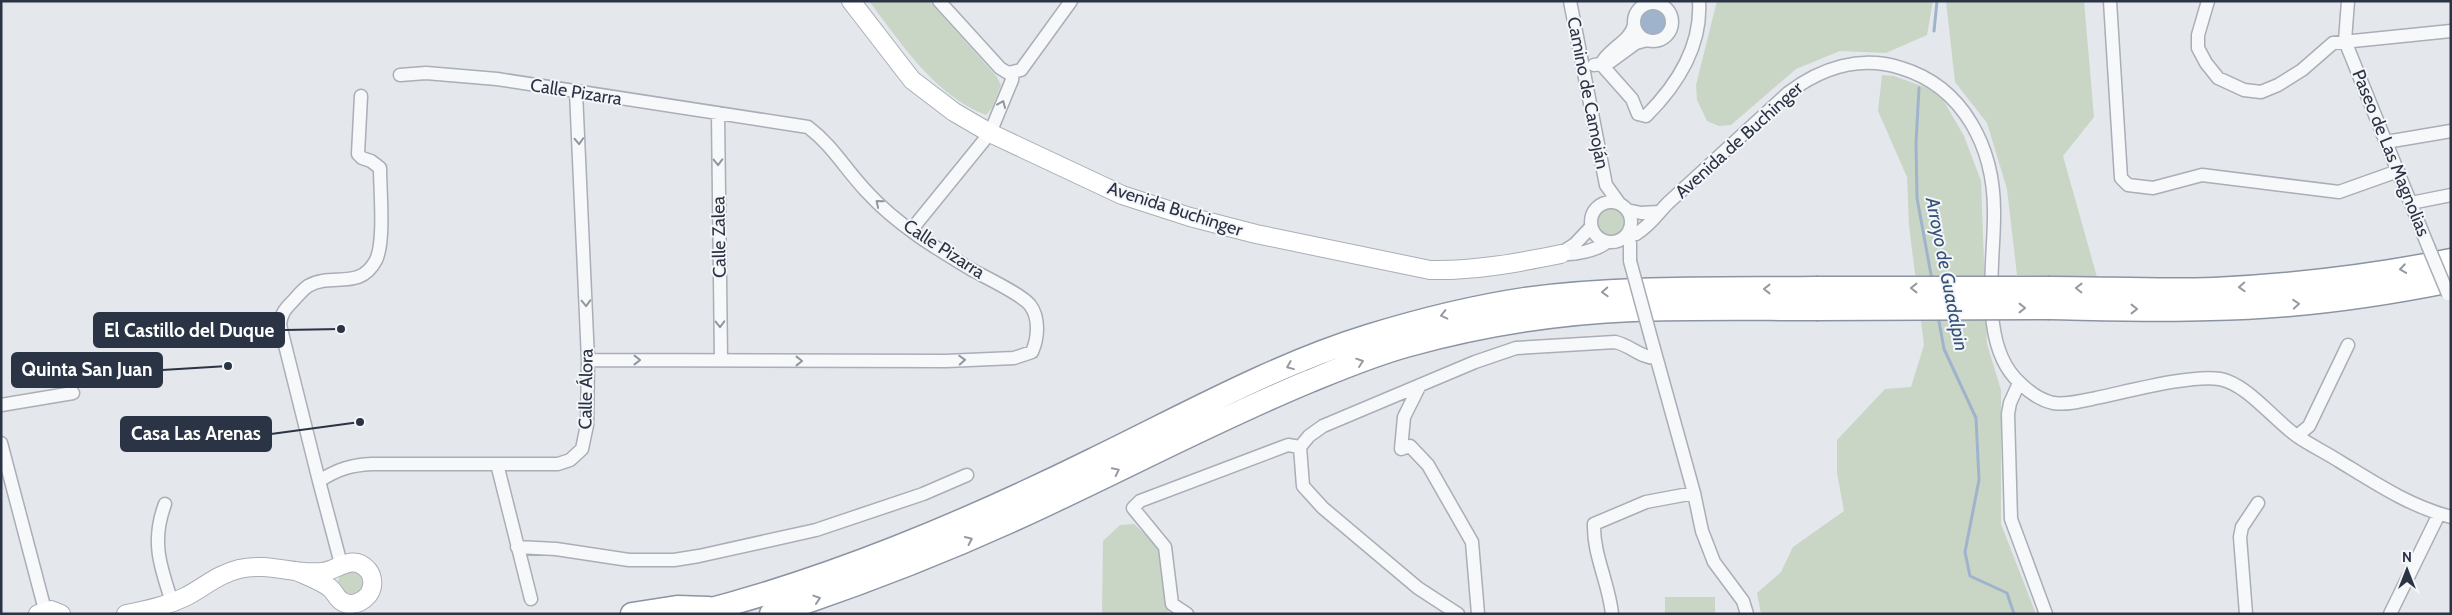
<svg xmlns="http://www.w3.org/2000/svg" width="2452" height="615" viewBox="0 0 2452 615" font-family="Cabin,sans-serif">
	<rect width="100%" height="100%" fill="#e4e7ec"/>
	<!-- green -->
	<path fill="#c9d6c5" d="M 869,1 L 929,1 L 997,77 L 1001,85 L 992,108 L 986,115 C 935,96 901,43 869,1 Z
		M 1717,1 L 1933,1 L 1927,35 L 1886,53 L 1840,51 L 1796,69 L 1731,125 L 1719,126 L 1707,121 L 1697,100 L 1696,85 Z
		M 1946,1 L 2084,1 L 2094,117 L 2063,156 L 2097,277 L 2017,275 L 2007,189 L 1987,123 L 1955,82 Z
		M 1882,75 L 1894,76 L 1927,88 L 1942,98 L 1964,136 L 1981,181 L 1987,344 L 2001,390 L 2001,524 L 2036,614 L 1761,614 L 1757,593 L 1781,572 L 1793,547 L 1844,511 L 1837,473 L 1837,440 L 1885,389 L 1911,387 L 1924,345 L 1909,226 L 1907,177 L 1878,111 Z
		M1598 222a13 13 0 1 1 26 0a13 13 0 1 1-26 0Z
		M 1134,524 L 1162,550 L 1169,614 L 1102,614 L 1103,541 L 1120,525 Z
		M338 583a13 13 0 1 1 26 0a13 13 0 1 1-26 0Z
		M 1665,597 L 1715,597 L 1715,614 L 1665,614 Z"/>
	<!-- water -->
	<path fill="#9fb4cc" d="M1638 23a14 14 0 1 1 28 0a14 14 0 1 1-28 0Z"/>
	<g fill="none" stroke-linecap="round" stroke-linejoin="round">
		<!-- stream -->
		<path stroke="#9fb4cc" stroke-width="3" d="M 1934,31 L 1937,1
			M 1919,88 L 1916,143 L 1917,198 L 1932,280
			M 1938,316 L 1944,349 L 1976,418 L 1979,480 L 1965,552 L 1970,576 L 2007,593 L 2014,614"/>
		<!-- street casing -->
		<g stroke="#a9aeb7" stroke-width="15">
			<path id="street" d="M 939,1 L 1000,68 L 1008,73 L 1021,70 L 1071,1
				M 1570,1 L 1606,185 L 1619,203
				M 2110,1 L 2121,178 L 2128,185 L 2153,188 L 2202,175 L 2339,192 L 2398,171
				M 2208,1 L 2198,35 L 2198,48 L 2206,63 L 2218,78 L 2244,90 L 2261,92 L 2278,85 L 2302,70 L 2333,43 L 2451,31
				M 2348,1 L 2345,41 L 2428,246
				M1634 22a19 19 0 1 1 38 0a19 19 0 1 1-38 0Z
				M 1601,64 L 1632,99 L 1638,114 L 1646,116 C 1677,85 1702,46 1699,1
				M 1601,64 C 1608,49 1631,41 1634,25
				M 1594,65 L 1610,62 L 1636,43 L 1647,40
				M 400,75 L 426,73 L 497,79 L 808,127 C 832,145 846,170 867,192 C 896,224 937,249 974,271 C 987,278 1021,294 1030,305 C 1040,318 1038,338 1032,352 L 1014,358 L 946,361 L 588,360
				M 718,113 L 721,360
				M 2386,142 L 2451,131
				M1591 222a20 20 0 1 1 40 0a20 20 0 1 1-40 0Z
				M 2411,203 L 2451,195
				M 1627,210 L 1641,213 L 1658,212
				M 912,229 L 990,133 L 1012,80 L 1013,73
				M 1628,233 L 1636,234 C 1651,225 1657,214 1668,203 L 1788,93 C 1821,68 1860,55 1901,68 C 1964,87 1994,148 1994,211 C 1995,261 1977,345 2020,383 C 2029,392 2040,400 2053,403 C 2067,405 2082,401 2096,398 C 2126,392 2192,374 2220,379 C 2247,384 2274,420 2297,436 C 2310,445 2325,452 2339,461 C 2375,483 2409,506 2451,517
				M 1628,234 L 1630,244 L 1630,261
				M 1561,253 L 1575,244 L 1591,227
				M 1561,254 C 1574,255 1596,251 1607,242
				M 1651,338 L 1694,493 L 1702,531 L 1714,562 L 1743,601 L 1747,614
				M 2019,383 L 2010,403 L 2008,414 L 2011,519 L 2046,614
				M 1420,385 L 1404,417 L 1401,449 L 1410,446 L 1428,465 L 1472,542 L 1478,614
				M 1,405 L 73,393
				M 2297,436 L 2309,426 L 2348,345
				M 1,443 L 45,610
				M 497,464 L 531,599
				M 319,481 L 280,325 C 281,314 285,309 292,302 C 297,297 302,290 308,286 C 332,272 360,291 376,260 C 385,242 380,190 380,168 L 371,161 L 362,158 L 358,154 L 361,96
				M 165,504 C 151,541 160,566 172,602
				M 517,547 L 556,549 L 629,560 L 674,560 L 699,556 L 816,530 L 923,494 L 967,475
				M 341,564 L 319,481 C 338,469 351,465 372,464 L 558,464 L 570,460 L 582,449 L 587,425 L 588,360 L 576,92
				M 1187,614 L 1172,604 L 1165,547 L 1133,508 L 1140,501 L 1288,445 L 1300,447
				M 1458,614 L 1418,588 L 1323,508 L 1303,486 L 1300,447 L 1309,436 L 1323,426 L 1475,362 L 1516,348 L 1615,342 C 1630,345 1641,358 1656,358
				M 1612,614 C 1609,583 1593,555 1594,524 L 1646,502 L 1694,493
				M 2246,614 L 2240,537 L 2242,527 L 2258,503
				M 2390,614 L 2439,514"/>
		</g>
		<!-- secondary casing -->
		<g stroke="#a9aeb7" stroke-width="20">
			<path id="secondary" d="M 851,1 L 912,80 L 954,112 L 990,133 L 1122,195 L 1190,217 L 1256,234 L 1430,270 C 1474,271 1517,263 1561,254
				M 38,614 L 51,610 L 61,614
				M 126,614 C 147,610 166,606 185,597 C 203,588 218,574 239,569 C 269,562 293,575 322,572 C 337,571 352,553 367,569 C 371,573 373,580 372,586 C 370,600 351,610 340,600 C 336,597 334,591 330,588 C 321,581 307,576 296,571"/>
		</g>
		<!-- highway casing -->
		<g stroke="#8b94a3" stroke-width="25">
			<path id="highway" d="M 2050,288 C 2104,288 2159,291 2214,289 C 2293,285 2373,276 2451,260
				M 2050,308 C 2103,309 2157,311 2210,309 C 2290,308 2372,297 2451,281
				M 632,614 L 677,607 L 708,608
				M 693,614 C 831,579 964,523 1092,460 C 1181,417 1274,365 1368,336 C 1420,320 1472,307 1525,299 C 1621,286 1719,289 1816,288
				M 771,614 C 868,582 962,545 1054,501 C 1139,461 1223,417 1310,381 C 1342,368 1375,354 1409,345 C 1482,325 1557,313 1633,310 C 1694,308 1755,309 1816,309"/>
		</g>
		<!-- street -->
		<use href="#street" stroke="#f7f8fa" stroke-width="12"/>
		<!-- secondary -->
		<use href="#secondary" stroke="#fff" stroke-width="18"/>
		<!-- highway -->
		<use href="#highway" stroke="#fff" stroke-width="22"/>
		<!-- street-bridge casing -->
		<g stroke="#a9aeb7" stroke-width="15" stroke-linecap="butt">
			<path id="street-bridge" d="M 2428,246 L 2448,294
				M 1630,261 L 1651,338"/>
		</g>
		<!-- highway-bridge casing -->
		<g stroke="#8b94a3" stroke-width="25" stroke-linecap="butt">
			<path id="highway-bridge" d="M 1816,288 L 2050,288
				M 1816,309 L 2050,308"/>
		</g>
		<!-- street-bridge -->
		<use href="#street-bridge" stroke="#f7f8fa" stroke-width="12"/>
		<!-- highway-bridge -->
		<use href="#highway-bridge" stroke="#fff" stroke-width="22"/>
	</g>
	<!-- one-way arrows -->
	<defs><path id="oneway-chevron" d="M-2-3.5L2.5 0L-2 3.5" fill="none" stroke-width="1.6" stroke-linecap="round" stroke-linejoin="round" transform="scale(1.25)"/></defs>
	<g stroke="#9196a0">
		<use href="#oneway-chevron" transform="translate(1002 104) rotate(-67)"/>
		<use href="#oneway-chevron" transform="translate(579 141) rotate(87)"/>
		<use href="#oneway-chevron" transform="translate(718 162) rotate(89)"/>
		<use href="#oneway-chevron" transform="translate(879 203) rotate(-140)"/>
		<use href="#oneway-chevron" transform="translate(586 303) rotate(88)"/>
		<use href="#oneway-chevron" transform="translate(720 324) rotate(89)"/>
		<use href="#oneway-chevron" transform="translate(637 360)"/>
		<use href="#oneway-chevron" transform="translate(962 360) rotate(-3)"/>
		<use href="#oneway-chevron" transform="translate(799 361)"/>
	</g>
	<g stroke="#959aa2">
		<use href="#oneway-chevron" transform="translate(2403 269) rotate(171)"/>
		<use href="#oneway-chevron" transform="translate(2242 287) rotate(177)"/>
		<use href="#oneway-chevron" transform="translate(1914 288) rotate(180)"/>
		<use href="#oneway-chevron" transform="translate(2079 288) rotate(-179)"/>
		<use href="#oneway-chevron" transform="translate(1767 289) rotate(180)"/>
		<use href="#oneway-chevron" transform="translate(1605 292) rotate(177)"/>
		<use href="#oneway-chevron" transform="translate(2296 304) rotate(-5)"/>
		<use href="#oneway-chevron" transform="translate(2022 308)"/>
		<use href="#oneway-chevron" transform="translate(2134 309)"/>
		<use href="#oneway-chevron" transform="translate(1444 315) rotate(167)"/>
		<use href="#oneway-chevron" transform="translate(1360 362) rotate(-19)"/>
		<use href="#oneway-chevron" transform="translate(1290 366) rotate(158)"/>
		<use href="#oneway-chevron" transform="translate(1116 471) rotate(-26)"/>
		<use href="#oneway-chevron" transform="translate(969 540) rotate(-25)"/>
		<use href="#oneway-chevron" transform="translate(817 599) rotate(-18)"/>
	</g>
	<g text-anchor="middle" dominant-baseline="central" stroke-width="4" stroke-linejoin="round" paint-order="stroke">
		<!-- street labels -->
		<g font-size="18" fill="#2b3445" stroke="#f4f6f9">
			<text transform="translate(576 92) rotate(9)">Calle Pizarra</text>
			<text transform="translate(1588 93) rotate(79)">Camino de Camoján</text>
			<text transform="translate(1739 140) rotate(-42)">Avenida de Buchinger</text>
			<text transform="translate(2391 153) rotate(68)">Paseo de Las Magnolias</text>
			<text transform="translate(1175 209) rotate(18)">Avenida Buchinger</text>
			<text transform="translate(719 237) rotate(-91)">Calle Zalea</text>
			<text transform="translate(944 249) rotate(33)">Calle Pizarra</text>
			<text transform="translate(586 389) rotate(-89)">Calle Álora</text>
		</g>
		<!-- water labels -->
		<g font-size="19" font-style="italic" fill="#34527a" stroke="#f4f6f9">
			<text transform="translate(1947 274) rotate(79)">Arroyo de Guadalpin</text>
		</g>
	</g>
	<!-- callouts -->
	<path fill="none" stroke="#2b3445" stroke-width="2" d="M341 329L284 330M228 366L162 370M360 422L271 434"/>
	<g fill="#2b3445" stroke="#f4f6f9" stroke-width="2">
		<circle cx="341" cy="329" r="5"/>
		<circle cx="228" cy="366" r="5"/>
		<circle cx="360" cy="422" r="5"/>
	</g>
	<g fill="#2b3445" stroke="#2b3445" stroke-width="2">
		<rect x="94" y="313" width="190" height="34" rx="5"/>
		<rect x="12" y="353" width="150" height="34" rx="5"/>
		<rect x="121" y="417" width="150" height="34" rx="5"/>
	</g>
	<g font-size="19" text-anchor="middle" font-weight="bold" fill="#fff">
		<text x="189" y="337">El Castillo del Duque</text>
		<text x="87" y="376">Quinta San Juan</text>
		<text x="196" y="440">Casa Las Arenas</text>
	</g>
	<!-- border -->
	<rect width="2452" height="615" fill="none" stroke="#2b3445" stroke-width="5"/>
	<!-- north arrow -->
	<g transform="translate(2407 570)" stroke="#f4f6f9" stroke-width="4" paint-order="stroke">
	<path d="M0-4L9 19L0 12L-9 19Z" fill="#2b3445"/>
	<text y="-8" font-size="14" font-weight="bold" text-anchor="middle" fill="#2b3445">N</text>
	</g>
</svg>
